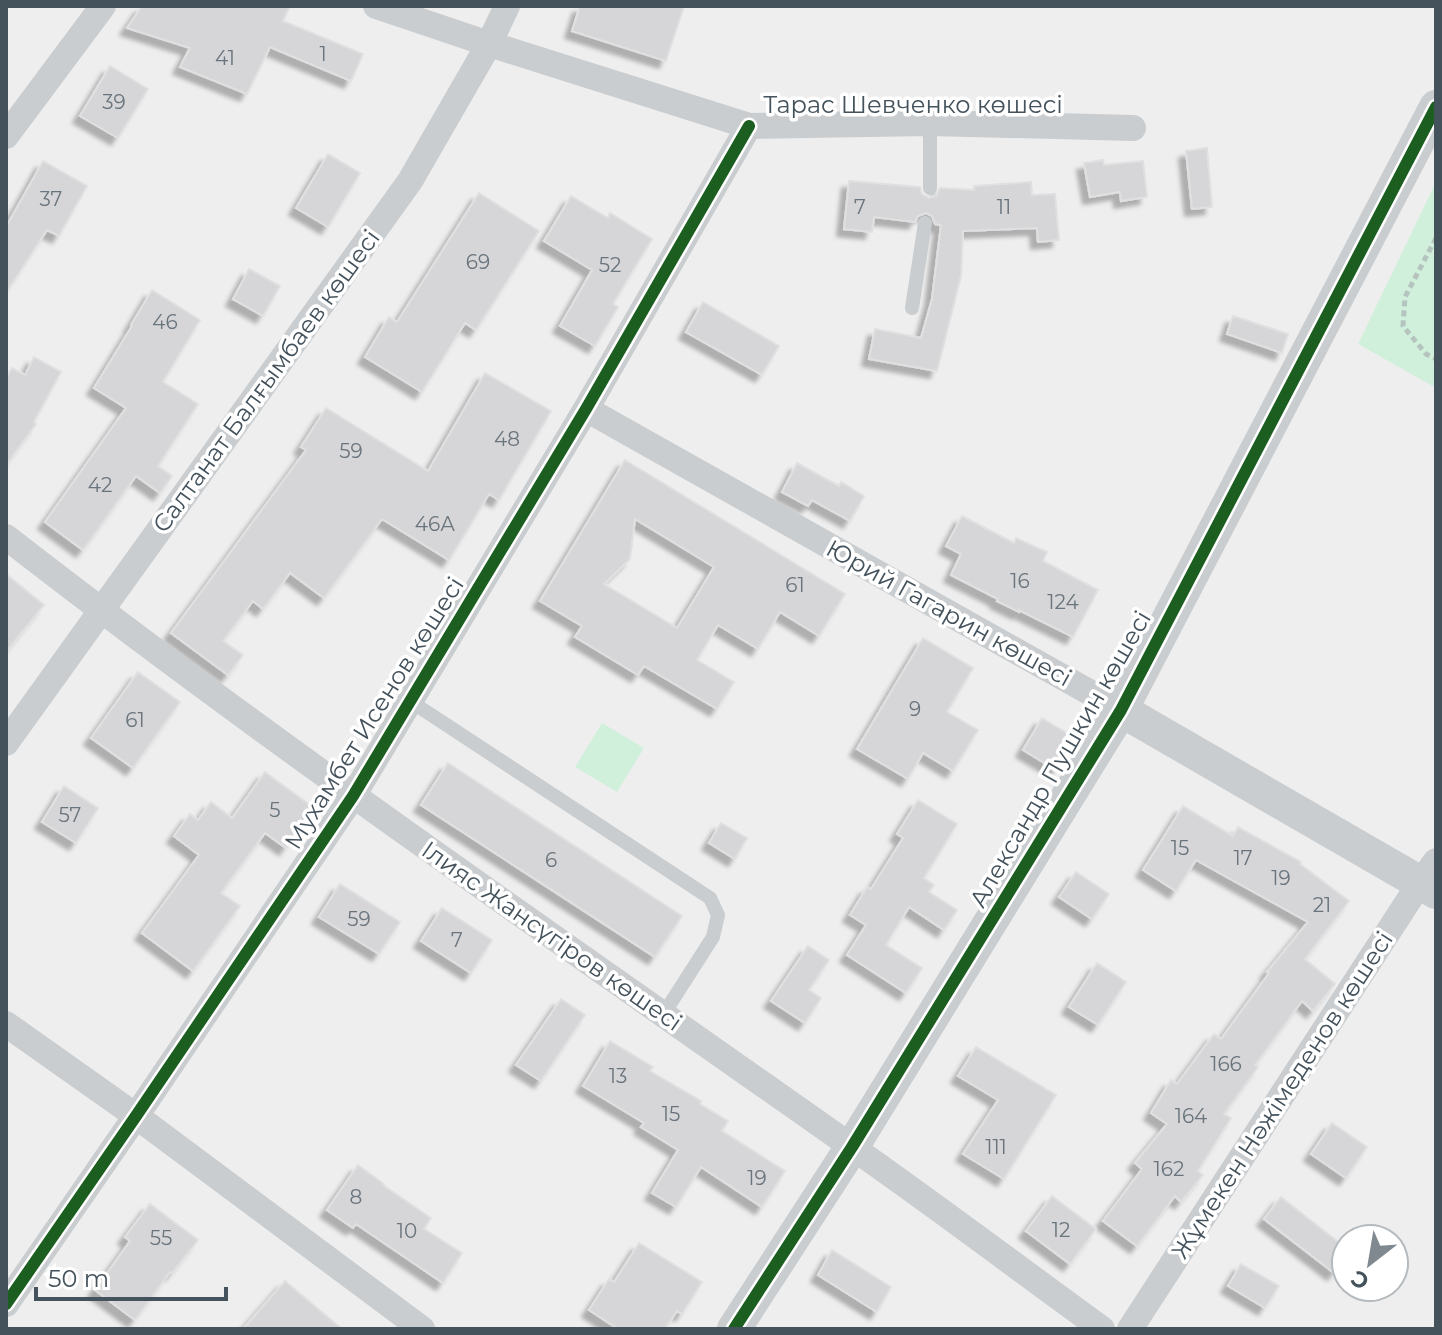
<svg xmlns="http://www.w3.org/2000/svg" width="1442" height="1335" viewBox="0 0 1442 1335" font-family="Montserrat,sans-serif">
	<defs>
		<filter id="shadow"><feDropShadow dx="-7" dy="7" stdDeviation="2" flood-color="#0004"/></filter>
	</defs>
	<rect width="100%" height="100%" fill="#efeeee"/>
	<!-- green -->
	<path fill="#d0f0dc" d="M 1436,182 L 1436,388 L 1358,344 Z
		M 602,723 L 644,748 L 617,792 L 575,767 Z"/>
	<!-- building -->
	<path fill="#d6d6d9" stroke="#e0e0e1" stroke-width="2" fill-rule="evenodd" filter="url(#shadow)" d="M 142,6 L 290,6 L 283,21 L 363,54 L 351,81 L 270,47 L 247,94 L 180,67 L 190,48 L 127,28 Z
		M 580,6 L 684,6 L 666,61 L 572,31 Z
		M 110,66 L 148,89 L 118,138 L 80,116 Z
		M 1207,148 L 1212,207 L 1192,209 L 1186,151 Z
		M 328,154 L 360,173 L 328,227 L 296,208 Z
		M 1103,160 L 1104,165 L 1143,161 L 1147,197 L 1121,201 L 1120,192 L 1090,197 L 1084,163 Z
		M 43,161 L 87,186 L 59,236 L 47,230 L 6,293 L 6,227 Z
		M 849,181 L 920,187 L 922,194 L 929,198 L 936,196 L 940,188 L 974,190 L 974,186 L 1031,182 L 1032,195 L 1055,194 L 1059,240 L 1038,242 L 1037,228 L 963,231 L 961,276 L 937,371 L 869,359 L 875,329 L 921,338 L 932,299 L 941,225 L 935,224 L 932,216 L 926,213 L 918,216 L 915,222 L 874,217 L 872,232 L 844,229 Z
		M 479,193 L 539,231 L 476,330 L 465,323 L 422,392 L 365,357 L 389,317 L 397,322 Z
		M 571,196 L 608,218 L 610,213 L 652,239 L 613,304 L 618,307 L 595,346 L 560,326 L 592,270 L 544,241 Z
		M 249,269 L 280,286 L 263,316 L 233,299 Z
		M 152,290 L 200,320 L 163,382 L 198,404 L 158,466 L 172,476 L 160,493 L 136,476 L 83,550 L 45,522 L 126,408 L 94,388 L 132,326 L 131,325 Z
		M 703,302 L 779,346 L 762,375 L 686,332 Z
		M 1233,316 L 1288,334 L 1282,353 L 1227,334 Z
		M 34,357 L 61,372 L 34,422 L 36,424 L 6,465 L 6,378 L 12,368 L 25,375 Z
		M 485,373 L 551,411 L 499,500 L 489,494 L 449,560 L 382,519 L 324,598 L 290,573 L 263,609 L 253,601 L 223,641 L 243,655 L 228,675 L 171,633 L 306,450 L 301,447 L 326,408 L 428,471 Z
		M 625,460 L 845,594 L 819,636 L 780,612 L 758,649 L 718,625 L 697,660 L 734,682 L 717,709 L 644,666 L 638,675 L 575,637 L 582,626 L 540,601 ZM 635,519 L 714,567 L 677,628 L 604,584 L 630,559 Z
		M 797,463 L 839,486 L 841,482 L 864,496 L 850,521 L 812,500 L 808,506 L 782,492 Z
		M 962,516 L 1014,543 L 1016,538 L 1047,552 L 1043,561 L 1098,590 L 1073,637 L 1019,610 L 1019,612 L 997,601 L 998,599 L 951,575 L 961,554 L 946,546 Z
		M 6,574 L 44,605 L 6,652 Z
		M 923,638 L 973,668 L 947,712 L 978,730 L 953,771 L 923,753 L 908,779 L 857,749 Z
		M 138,672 L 180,702 L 133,768 L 91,738 Z
		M 1042,718 L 1075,738 L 1056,770 L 1023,750 Z
		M 448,763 L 682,916 L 655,957 L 421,805 Z
		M 265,772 L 314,808 L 286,848 L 265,833 L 221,893 L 240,906 L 193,971 L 142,933 L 199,855 L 174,836 L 190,814 L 198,820 L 211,802 L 232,818 Z
		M 64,786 L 98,808 L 76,843 L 42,822 Z
		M 918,800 L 957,824 L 924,878 L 934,885 L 929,892 L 957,910 L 944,930 L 909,907 L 886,945 L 922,968 L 906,993 L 847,955 L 866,925 L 850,915 L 867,887 L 871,889 L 903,838 L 897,834 Z
		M 1183,806 L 1233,836 L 1238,827 L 1301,862 L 1300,864 L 1349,901 L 1305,959 L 1335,984 L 1313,1011 L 1302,1001 L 1255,1065 L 1258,1067 L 1224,1114 L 1231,1118 L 1198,1171 L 1203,1175 L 1181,1202 L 1175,1196 L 1137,1246 L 1103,1221 L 1142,1169 L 1135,1163 L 1167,1124 L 1151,1113 L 1171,1080 L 1177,1084 L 1214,1034 L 1221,1039 L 1269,973 L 1267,972 L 1308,922 L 1196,860 L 1176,891 L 1143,870 Z
		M 721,823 L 747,838 L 735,859 L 709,843 Z
		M 1076,872 L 1109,894 L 1092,919 L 1059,897 Z
		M 340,884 L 400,922 L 379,954 L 319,917 Z
		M 442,908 L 492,940 L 471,973 L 421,941 Z
		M 808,946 L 829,960 L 809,990 L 821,998 L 805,1023 L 771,1001 Z
		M 1097,963 L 1126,982 L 1098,1025 L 1069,1007 Z
		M 561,999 L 585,1015 L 541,1081 L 516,1065 Z
		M 610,1041 L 653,1067 L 650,1071 L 701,1101 L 700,1104 L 728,1121 L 722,1131 L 785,1171 L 762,1207 L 701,1167 L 676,1207 L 652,1193 L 678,1150 L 641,1127 L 644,1123 L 583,1086 Z
		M 976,1047 L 1056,1095 L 1004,1179 L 963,1154 L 998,1100 L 958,1076 Z
		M 1332,1123 L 1367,1147 L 1346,1178 L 1311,1154 Z
		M 358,1165 L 384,1184 L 383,1185 L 431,1218 L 424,1229 L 462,1253 L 443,1283 L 356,1224 L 353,1228 L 327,1210 Z
		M 1052,1196 L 1096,1229 L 1070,1264 L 1026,1231 Z
		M 1281,1197 L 1346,1248 L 1346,1258 L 1334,1273 L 1264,1219 Z
		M 150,1204 L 198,1240 L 172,1273 L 170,1272 L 135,1320 L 95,1290 L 130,1241 L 125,1237 Z
		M 639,1243 L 702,1282 L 682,1314 L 677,1311 L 665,1329 L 618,1329 L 589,1310 L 609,1279 L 614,1282 Z
		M 832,1250 L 891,1287 L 877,1312 L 818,1275 Z
		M 1241,1264 L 1279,1286 L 1265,1308 L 1228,1286 Z
		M 285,1281 L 342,1329 L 243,1329 Z"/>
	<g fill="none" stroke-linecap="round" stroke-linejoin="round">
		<!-- path -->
		<path stroke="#b6c4bf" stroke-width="5" stroke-dasharray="6 4" stroke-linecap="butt" d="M 1436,238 L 1405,297 L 1403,326 L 1426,354 L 1436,359"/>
		<!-- service -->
		<path stroke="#cacdcf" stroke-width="14" d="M 930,188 L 930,123
			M 912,308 L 925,223
			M 410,701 L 710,898 L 718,915 L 713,937 L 663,1015"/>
		<!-- minor -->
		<path stroke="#cacdcf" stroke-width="26" d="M 376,6 L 489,44 L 749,126 L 930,123 L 1133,128
			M 6,136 L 103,6
			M 586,409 L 1121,710
			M 6,537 C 280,750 566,945 849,1145 C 935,1205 1018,1268 1102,1329
			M 6,743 L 410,181 L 489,44 L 507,6
			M 6,1024 L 136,1116 L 422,1329
			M 6,1304 L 136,1116 L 353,796 L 586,409 L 749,126
			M 1130,1329 L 1420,883 L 1436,861"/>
		<!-- tertiary -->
		<path stroke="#cacdcf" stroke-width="34" d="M 1121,710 L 1436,892
			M 734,1329 L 852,1147 L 1121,710 L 1436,107"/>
		<!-- cycleway casing -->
		<g stroke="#fff" stroke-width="17">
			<path id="cycleway" d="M 6,1304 L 136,1116 L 353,796 L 586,409 L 749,126
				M 734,1329 L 852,1147 L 1121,710 L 1436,107"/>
		</g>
		<!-- cycleway -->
		<use href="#cycleway" stroke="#1b5e20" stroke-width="12"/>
	</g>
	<g text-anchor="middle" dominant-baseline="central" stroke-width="7" stroke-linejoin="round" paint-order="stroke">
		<!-- number labels -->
		<g font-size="20" fill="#6a747c">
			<text x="323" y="54">1</text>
			<text x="225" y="58">41</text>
			<text x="114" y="102">39</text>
			<text x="51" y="199">37</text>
			<text x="860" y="207">7</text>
			<text x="1004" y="207">11</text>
			<text x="478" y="262">69</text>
			<text x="610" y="265">52</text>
			<text x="165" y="322">46</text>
			<text x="507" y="439">48</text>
			<text x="351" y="451">59</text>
			<text x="100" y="485">42</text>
			<text x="435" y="524">46А</text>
			<text x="1020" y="581">16</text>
			<text x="795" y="585">61</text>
			<text x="1063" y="602">124</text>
			<text x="915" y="709">9</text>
			<text x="135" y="720">61</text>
			<text x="275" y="810">5</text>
			<text x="70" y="815">57</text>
			<text x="1180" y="848">15</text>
			<text x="1243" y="858">17</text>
			<text x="551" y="860">6</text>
			<text x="1281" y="878">19</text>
			<text x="1322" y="905">21</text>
			<text x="359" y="919">59</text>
			<text x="457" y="940">7</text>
			<text x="1226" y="1064">166</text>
			<text x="618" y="1076">13</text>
			<text x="671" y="1114">15</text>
			<text x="1191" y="1116">164</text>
			<text x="996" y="1147">111</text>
			<text x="1169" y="1169">162</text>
			<text x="757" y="1178">19</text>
			<text x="356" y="1197">8</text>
			<text x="1061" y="1230">12</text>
			<text x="407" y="1231">10</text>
			<text x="161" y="1238">55</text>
		</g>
		<!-- street labels -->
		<g font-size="24" fill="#44525c" stroke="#fff">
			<text x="913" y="104">Тарас Шевченко көшесі</text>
			<text transform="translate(266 381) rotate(-54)">Салтанат Балғымбаев көшесі</text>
			<text transform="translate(949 613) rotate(29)">Юрий Гагарин көшесі</text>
			<text transform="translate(374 713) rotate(-58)">Мухамбет Исенов көшесі</text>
			<text transform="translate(1060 759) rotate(-60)">Александр Пушкин көшесі</text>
			<text transform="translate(552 936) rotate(35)">Ілияс Жансүгіров көшесі</text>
			<text transform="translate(1282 1095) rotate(-57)">Жұмекен Нәжімеденов көшесі</text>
		</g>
	</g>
	<!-- border -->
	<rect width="1442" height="1335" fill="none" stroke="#44525c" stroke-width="16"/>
	<!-- north arrow -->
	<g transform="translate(1370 1263) rotate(211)"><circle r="38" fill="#ffffff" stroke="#b4babe" stroke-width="2"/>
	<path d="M0-6L14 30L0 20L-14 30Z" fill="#80898f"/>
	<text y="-12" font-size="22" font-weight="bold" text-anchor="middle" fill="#44525c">С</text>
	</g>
	<!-- scale -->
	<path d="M36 1287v12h190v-12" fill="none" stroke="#44525c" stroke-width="4"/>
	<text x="48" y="1287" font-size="24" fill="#44525c" stroke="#ffffff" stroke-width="6" paint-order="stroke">50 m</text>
</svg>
